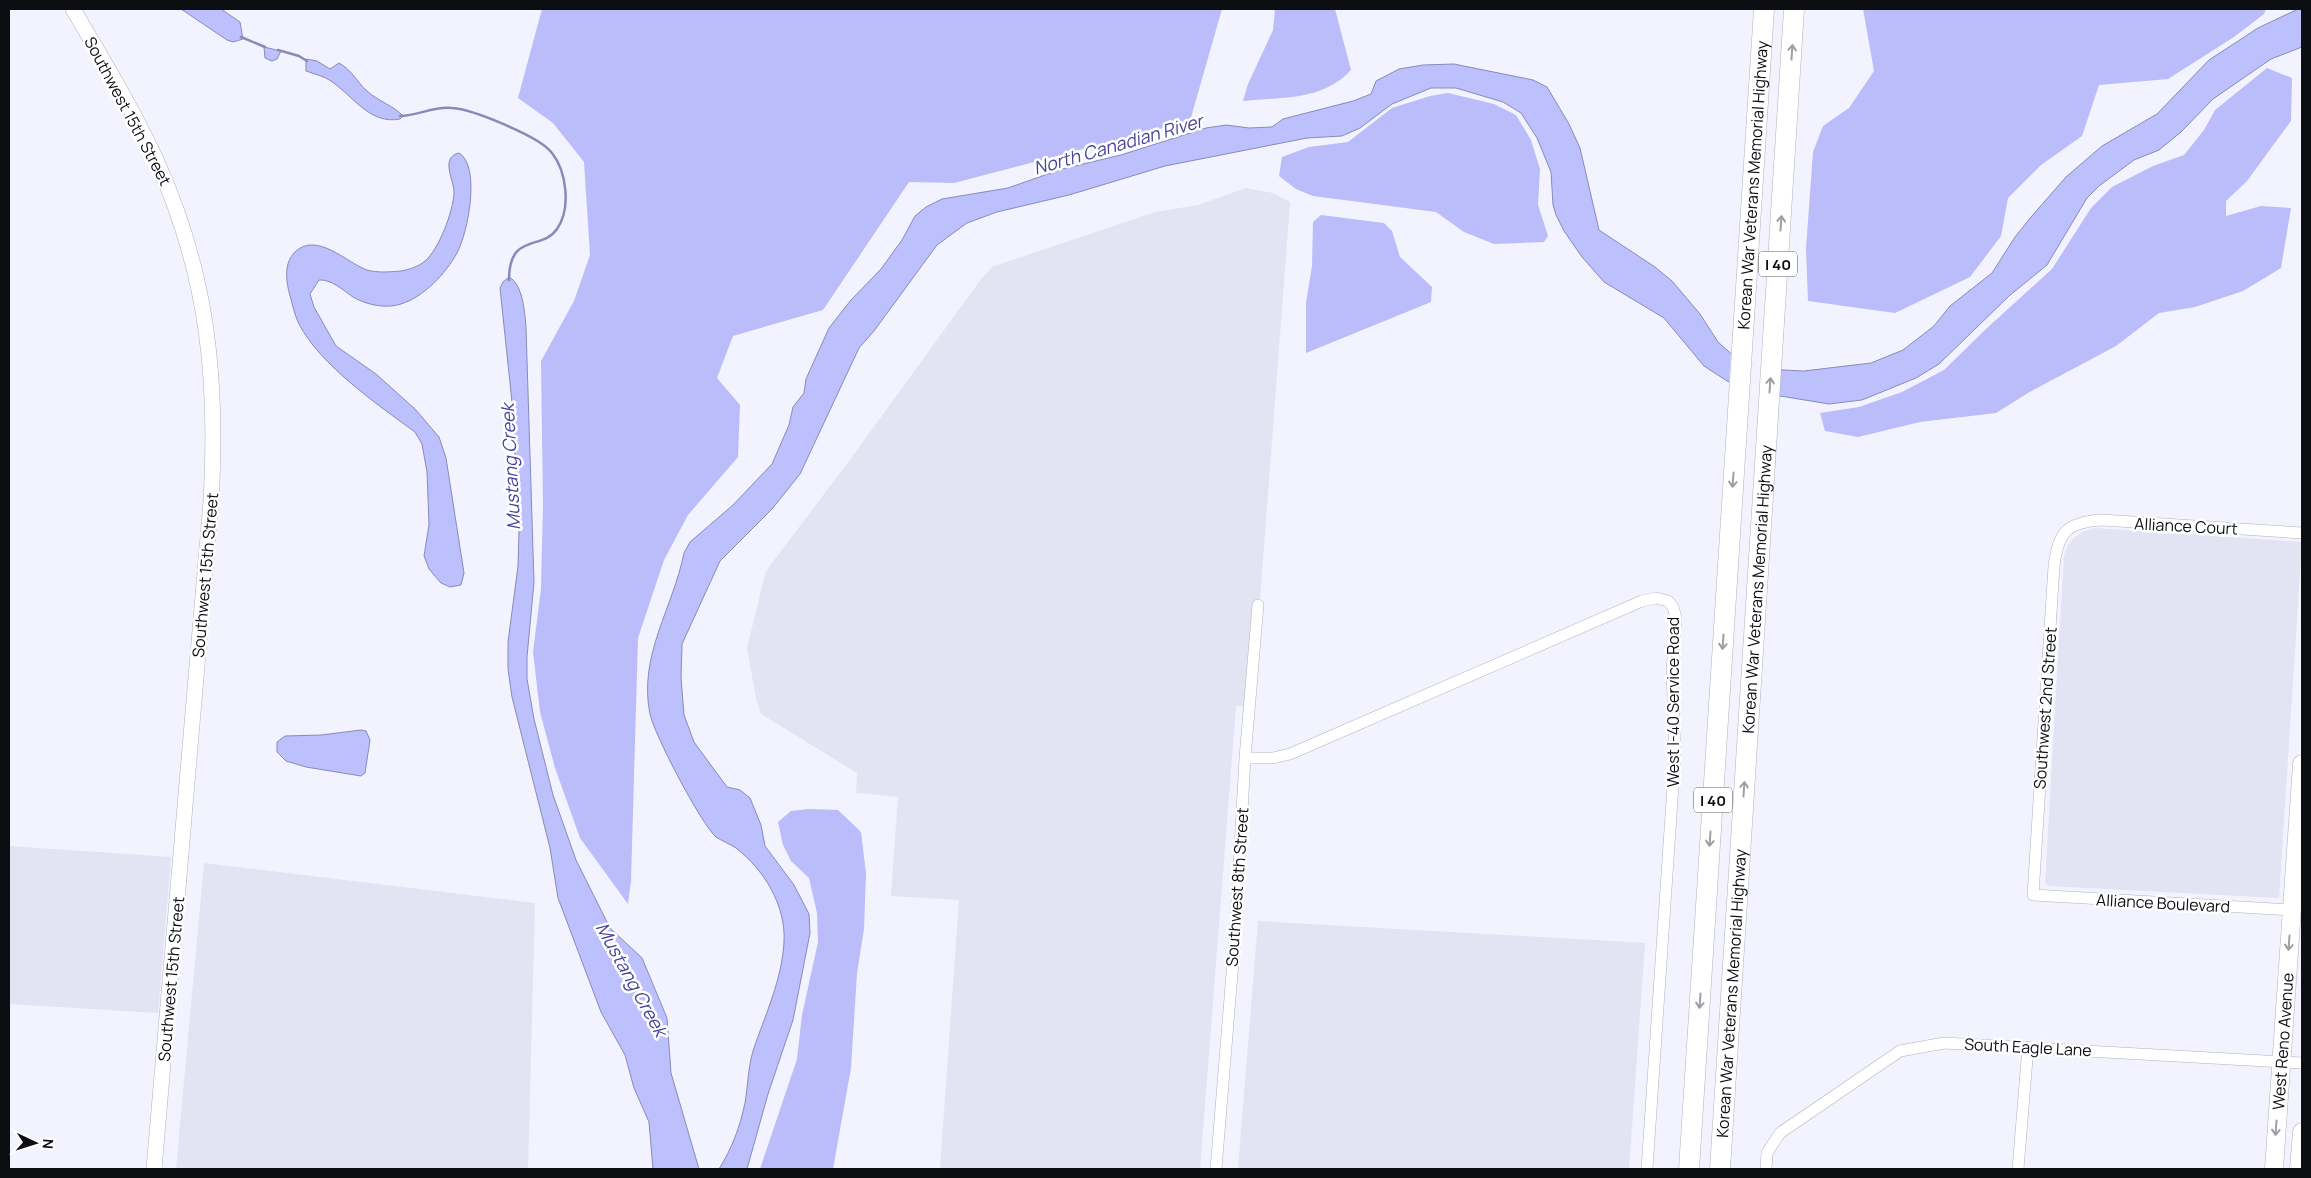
<svg xmlns="http://www.w3.org/2000/svg" width="2311" height="1178" viewBox="0 0 2311 1178" font-family="Manrope,sans-serif">
	<rect width="100%" height="100%" fill="#f2f3fe"/>
	<!-- built -->
	<path fill="#e2e3f3" d="M 1246,188 L 1273,193 L 1290,202 L 1252,706 L 1236,706 L 1200,1169 L 940,1169 L 959,900 L 891,896 L 898,797 L 856,793 L 857,773 L 761,714 L 756,698 L 747,648 L 766,571 L 852,457 L 979,282 L 992,267 L 1155,212 L 1198,205 Z
		M 2095,528 L 2302,542 L 2279,898 L 2049,886 L 2045,883 L 2064,556 L 2068,545 L 2074,538 L 2084,531 Z
		M 9,846 L 171,857 L 158,1013 L 9,1004 Z
		M 204,863 L 535,903 L 528,1169 L 176,1169 Z
		M 1258,921 L 1645,943 L 1629,1169 L 1238,1169 Z"/>
	<!-- forest -->
	<path fill="#babdf9" d="M 542,9 L 1222,9 L 1190,121 L 954,183 L 909,182 L 823,310 L 733,336 L 717,378 L 740,405 L 738,457 L 688,515 L 664,560 L 638,638 L 631,881 L 628,904 L 580,838 L 555,768 L 540,712 L 533,652 L 541,589 L 543,505 L 541,361 L 574,301 L 590,255 L 584,162 L 553,123 L 518,98 Z
		M 1275,9 L 1335,9 L 1351,70 C 1323,101 1281,97 1243,101 L 1248,84 L 1273,30 Z
		M 1863,9 L 2266,9 L 2264,14 L 2234,37 L 2168,79 L 2099,85 L 2082,136 L 2041,165 L 2008,198 L 2001,236 L 1970,277 L 1895,313 L 1808,301 L 1806,248 L 1813,152 L 1823,126 L 1849,108 L 1874,71 Z
		M 2267,68 L 2292,78 L 2291,121 L 2247,181 L 2226,201 L 2226,216 L 2261,206 L 2291,208 L 2281,268 L 2243,291 L 2195,307 L 2159,313 L 2116,346 L 2028,393 L 1996,413 L 1920,422 L 1858,437 L 1825,431 L 1820,413 L 1859,407 L 1902,392 L 1944,370 L 1986,329 L 2052,269 L 2091,208 L 2112,187 L 2153,166 L 2184,155 L 2204,130 L 2215,110 Z
		M 1448,93 L 1494,104 L 1516,115 L 1531,140 L 1540,169 L 1538,205 L 1548,236 L 1544,242 L 1494,244 L 1464,232 L 1436,212 L 1313,196 L 1296,189 L 1279,176 L 1282,157 L 1309,147 L 1348,142 L 1392,108 L 1430,96 Z
		M 1321,215 L 1384,223 L 1392,231 L 1400,257 L 1432,287 L 1431,302 L 1306,353 L 1306,303 L 1312,266 L 1313,222 Z
		M 808,809 L 838,810 L 861,832 L 866,873 L 864,929 L 857,973 L 851,1068 L 833,1169 L 760,1169 L 797,1059 L 802,1015 L 818,942 L 817,913 L 809,878 L 791,861 L 783,845 L 778,822 L 791,811 Z"/>
	<!-- water -->
	<path fill="#bcc0fc" stroke="#888bb6" d="M 181,9 L 221,9 L 240,22 L 243,39 L 233,42 L 227,40 Z
		M 2298,9 L 2302,9 L 2302,47 L 2271,59 L 2213,99 L 2181,132 L 2159,150 L 2134,160 L 2099,186 L 2087,198 L 2047,265 L 2009,296 L 1939,364 L 1916,378 L 1862,400 L 1829,404 L 1762,393 L 1727,381 L 1704,366 L 1664,318 L 1604,282 L 1582,257 L 1564,231 L 1556,215 L 1553,205 L 1551,172 L 1537,138 L 1521,113 L 1503,102 L 1456,88 L 1431,88 L 1392,104 L 1360,128 L 1342,136 L 1307,138 L 1165,166 L 1069,195 L 997,212 L 967,223 L 937,245 L 874,331 L 859,348 L 800,474 L 772,509 L 720,561 L 682,644 L 681,678 L 684,715 L 694,742 L 727,787 L 740,790 L 750,798 L 761,825 L 765,846 L 794,885 L 809,914 L 810,933 L 793,1020 L 768,1094 L 747,1169 L 719,1169 C 732,1148 740,1127 745,1103 C 748,1085 748,1068 753,1051 C 765,1015 782,980 784,942 C 786,905 764,870 736,848 C 730,844 722,841 716,837 C 701,824 654,734 650,714 C 638,656 673,608 684,553 L 690,542 L 733,505 L 772,464 L 789,425 L 793,407 L 804,393 L 806,379 L 829,328 L 851,300 L 881,269 L 902,240 L 915,216 L 926,207 L 942,199 L 1008,188 L 1062,169 L 1121,155 L 1206,128 L 1226,125 L 1249,128 L 1272,127 L 1283,119 L 1353,101 L 1371,94 L 1376,81 L 1399,69 L 1423,65 L 1454,64 L 1533,80 L 1547,87 L 1569,124 L 1580,148 L 1599,230 L 1655,267 L 1672,281 L 1700,314 L 1718,342 L 1736,358 L 1762,369 L 1804,371 L 1871,363 L 1903,350 L 1934,326 L 1950,306 L 1992,273 L 2015,237 L 2031,217 L 2066,177 L 2102,146 L 2157,114 L 2209,60 L 2258,28 Z
		M 264,47 L 281,51 L 277,59 L 272,61 L 265,58 Z
		M 306,59 L 317,61 L 330,69 L 339,63 C 352,70 357,82 367,91 C 378,101 394,106 403,116 L 400,119 C 370,125 353,96 331,81 C 324,76 314,74 306,71 Z
		M 459,153 C 481,166 468,233 457,253 C 446,273 424,297 401,304 C 387,309 366,305 353,297 C 343,290 331,279 319,280 L 310,294 L 314,307 L 336,346 L 376,374 L 415,409 L 439,437 L 446,458 L 464,573 L 461,585 L 450,587 L 441,583 L 429,569 L 424,556 L 429,525 L 427,472 L 422,444 L 415,432 C 378,405 320,365 299,324 C 294,314 292,302 289,292 C 286,279 284,263 295,252 C 317,231 347,263 367,270 C 378,273 389,272 401,271 C 410,269 418,267 425,261 C 439,249 453,212 454,193 C 454,183 448,173 449,163 C 450,157 454,154 459,153 Z
		M 509,277 C 523,284 525,314 526,328 L 534,582 L 527,657 L 527,679 L 534,719 L 553,795 L 576,860 L 610,928 L 642,958 L 667,1018 L 671,1073 L 699,1169 L 653,1169 L 649,1122 L 634,1088 L 625,1055 L 601,1012 L 558,898 L 550,848 L 512,697 L 508,669 L 508,642 L 518,566 L 519,531 L 512,402 L 500,288 L 503,282 Z
		M 361,730 L 366,731 L 370,740 L 365,773 L 361,776 L 306,767 L 286,761 L 277,752 L 277,742 L 285,736 L 321,735 Z"/>
	<!-- pier -->
	<path fill="#f2f3fe" d="M 1731,352 L 1751,364 L 1763,367 L 1761,396 L 1729,384 Z"/>
	<g fill="none" stroke-linecap="round" stroke-linejoin="round">
		<!-- stream -->
		<path stroke="#888bb6" stroke-width="2.5" d="M 241,37 L 265,47
			M 278,50 L 299,56 L 307,61
			M 400,116 C 418,116 433,106 452,108 C 472,109 541,137 552,153 C 567,172 571,209 557,229 C 542,251 509,232 509,280"/>
		<!-- street casing -->
		<g stroke="#b1b2be" stroke-width="12">
			<path id="street" d="M 1245,758 L 1273,758 L 1290,754 L 1642,601 L 1656,598 L 1668,601 L 1673,607 L 1676,618 L 1672,670 L 1675,756 L 1647,1169
				M 2292,910 L 2033,895 L 2054,566 C 2058,532 2067,522 2102,520 L 2302,533
				M 1216,1169 L 1235,937 L 1245,758 L 1258,605
				M 1766,1169 L 1767,1153 L 1780,1133 L 1900,1051 L 1944,1043 L 2302,1063
				M 2018,1169 L 2028,1047"/>
		</g>
		<!-- secondary casing -->
		<g stroke="#b1b2be" stroke-width="16">
			<path id="secondary" d="M 73,9 C 102,59 133,109 157,162 C 208,275 218,379 211,502 L 154,1169"/>
		</g>
		<!-- primary casing -->
		<g stroke="#b1b2be" stroke-width="19">
			<g id="primary">
				<path id="s1" d="M 2274,1169 L 2302,764"/>
				<path d="M 2299,1169 L 2302,1132"/>
			</g>
		</g>
		<!-- highway casing -->
		<g stroke="#b1b2be" stroke-width="21">
			<g id="highway">
				<path id="s2" d="M 1689,1169 L 1764,9"/>
				<path id="s3" d="M 1720,1169 L 1794,9"/>
			</g>
		</g>
		<!-- street -->
		<use href="#street" stroke="#fff" stroke-width="11"/>
		<!-- secondary -->
		<use href="#secondary" stroke="#fff" stroke-width="15"/>
		<!-- primary -->
		<use href="#primary" stroke="#fff" stroke-width="18"/>
		<!-- highway -->
		<use href="#highway" stroke="#fff" stroke-width="20"/>
	</g>
	<!-- one-way arrows -->
	<defs><path id="oneway-shaft" d="M-6 0H5M1.5-3L5.5 0L1.5 3" fill="none" stroke-width="1.6" stroke-linecap="round" stroke-linejoin="round" transform="scale(1.25)"/></defs>
	<g stroke="#9e9fa0">
		<use href="#oneway-shaft" transform="translate(1792 52) rotate(-86)"/>
		<use href="#oneway-shaft" transform="translate(1781 223) rotate(-86)"/>
		<use href="#oneway-shaft" transform="translate(1770 385) rotate(-86)"/>
		<use href="#oneway-shaft" transform="translate(1733 480) rotate(94)"/>
		<use href="#oneway-shaft" transform="translate(1723 642) rotate(94)"/>
		<use href="#oneway-shaft" transform="translate(1744 789) rotate(-86)"/>
		<use href="#oneway-shaft" transform="translate(1710 839) rotate(94)"/>
		<use href="#oneway-shaft" transform="translate(2289 943) rotate(94)"/>
		<use href="#oneway-shaft" transform="translate(1700 1001) rotate(94)"/>
		<use href="#oneway-shaft" transform="translate(2276 1128) rotate(94)"/>
	</g>
	<g text-anchor="middle" dominant-baseline="central" stroke-width="5" stroke-linejoin="round" paint-order="stroke">
		<!-- shield labels -->
		<g fill="#fff" stroke="#565659" stroke-width="1">
			<rect x="1759" y="251.5" width="38" height="25" rx="4"/>
			<rect x="1694" y="787.5" width="38" height="25" rx="4"/>
		</g>
		<g font-size="15" font-weight="bold" fill="#0d0e12">
			<text x="1778" y="264">I 40</text>
			<text x="1713" y="800">I 40</text>
		</g>
		<!-- street labels -->
		<g font-size="16" fill="#0d0e12" stroke="#fff">
			<text transform="translate(128 111) rotate(62)">Southwest 15th Street</text>
			<text stroke="none"><textPath href="#s2" startOffset="986">Korean War Veterans Memorial Highway</textPath></text>
			<text transform="translate(2186 526) rotate(3)">Alliance Court</text>
			<text transform="translate(205 575) rotate(-85)">Southwest 15th Street</text>
			<text stroke="none"><textPath href="#s3" startOffset="581">Korean War Veterans Memorial Highway</textPath></text>
			<text transform="translate(1673 702) rotate(-90)">West I-40 Service Road</text>
			<text transform="translate(2045 708) rotate(-86)">Southwest 2nd Street</text>
			<text transform="translate(1237 887) rotate(-86)">Southwest 8th Street</text>
			<text transform="translate(2163 903) rotate(3)">Alliance Boulevard</text>
			<text transform="translate(171 979) rotate(-85)">Southwest 15th Street</text>
			<text stroke="none"><textPath href="#s3" startOffset="176">Korean War Veterans Memorial Highway</textPath></text>
			<text stroke="none"><textPath href="#s1" startOffset="128">West Reno Avenue</textPath></text>
			<text transform="translate(2028 1047) rotate(3)">South Eagle Lane</text>
		</g>
		<!-- water labels -->
		<g font-size="18" font-style="italic" fill="#484299" stroke="#fff">
			<text transform="translate(1118 144) rotate(-16)">North Canadian River</text>
			<text transform="translate(510 467) rotate(-93)">Mustang Creek</text>
			<text transform="translate(632 979) rotate(61)">Mustang Creek</text>
		</g>
	</g>
	<!-- border -->
	<rect width="2311" height="1178" fill="none" stroke="#0d0e12" stroke-width="20"/>
	<!-- north arrow -->
	<g transform="translate(35 1143) rotate(94)" stroke="#ffffff" stroke-width="4" paint-order="stroke">
	<path d="M0-4L9 19L0 12L-9 19Z" fill="#0d0e12"/>
	<text y="-8" font-size="14" font-weight="bold" text-anchor="middle" fill="#0d0e12">N</text>
	</g>
</svg>
